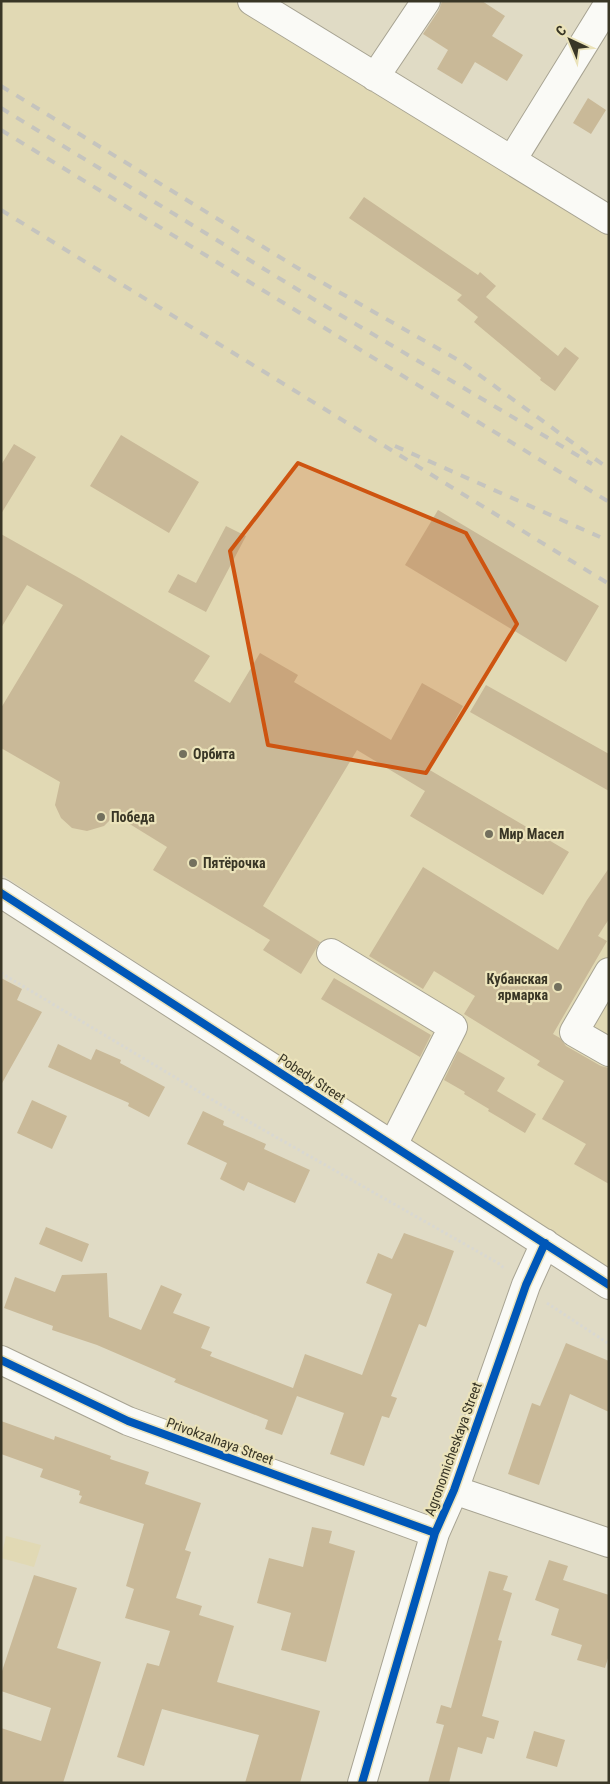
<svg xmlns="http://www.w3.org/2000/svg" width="610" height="1784" viewBox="0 0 610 1784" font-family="'Roboto Condensed',sans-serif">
	<rect width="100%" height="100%" fill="#e0dbc5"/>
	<!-- built -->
	<path fill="#e1d9b4" d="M 1,1 L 233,1 L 609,236 L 609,1270 L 1,874 Z
		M 6,1536 L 41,1545 L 34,1567 L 1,1558 Z"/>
	<!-- building -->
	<path fill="#c9b998" d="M 442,1 L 482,1 L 505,16 L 492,36 L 523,55 L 507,81 L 475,62 L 462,84 L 437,69 L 448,50 L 423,34 L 439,10 Z
		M 588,98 L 606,110 L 591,134 L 573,123 Z
		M 364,197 L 478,275 L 480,272 L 496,286 L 486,297 L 558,356 L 565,347 L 579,358 L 555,391 L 540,380 L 541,378 L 474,322 L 478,317 L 457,300 L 462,295 L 349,218 Z
		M 121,435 L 199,482 L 169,533 L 90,486 Z
		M 14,444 L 36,457 L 1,514 L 1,465 Z
		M 438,510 L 599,606 L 566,662 L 405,565 Z
		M 226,526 L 246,536 L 206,612 L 168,592 L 178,574 L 196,583 Z
		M 1,534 L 79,578 L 210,656 L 194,681 L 230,703 L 260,653 L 298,675 L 294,682 L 391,740 L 422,683 L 463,706 L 428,769 L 569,852 L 543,895 L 410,816 L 425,791 L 357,750 L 263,906 L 320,942 L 301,974 L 263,950 L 270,940 L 153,870 L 167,847 L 115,815 L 104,826 L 87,831 L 72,828 L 61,818 L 55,805 L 60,782 L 1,748 L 1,708 L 63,605 L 27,585 L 1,628 Z
		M 486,685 L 609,754 L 609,791 L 470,712 Z
		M 423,867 L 558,950 L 587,900 L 609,868 L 609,919 L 598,936 L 607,941 L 553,1034 L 560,1038 L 566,1046 L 601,1066 L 609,1068 L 609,1184 L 574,1164 L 586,1144 L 542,1119 L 564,1081 L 537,1065 L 540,1061 L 464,1014 L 475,996 L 434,971 L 423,989 L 369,956 Z
		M 1,978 L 22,989 L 17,1000 L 42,1012 L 1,1085 Z
		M 334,978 L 431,1035 L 420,1057 L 321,999 Z
		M 58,1044 L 91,1060 L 96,1049 L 121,1060 L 120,1063 L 165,1087 L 149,1117 L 128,1106 L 129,1103 L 48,1067 Z
		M 458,1051 L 505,1078 L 497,1091 L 536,1114 L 525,1133 L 488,1111 L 489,1109 L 464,1094 L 465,1092 L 444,1080 Z
		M 32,1100 L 67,1116 L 52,1149 L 17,1133 Z
		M 203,1111 L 224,1121 L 223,1125 L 266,1144 L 264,1149 L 310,1170 L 295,1203 L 248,1182 L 244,1191 L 220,1179 L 227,1163 L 187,1144 Z
		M 46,1227 L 89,1244 L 82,1262 L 39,1244 Z
		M 404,1233 L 454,1251 L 426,1327 L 419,1324 L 391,1396 L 397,1398 L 389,1418 L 382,1416 L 364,1466 L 330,1454 L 344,1413 L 297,1396 L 282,1435 L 265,1429 L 268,1420 L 174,1382 L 176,1379 L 97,1345 L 52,1330 L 53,1326 L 4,1308 L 15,1277 L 55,1292 L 62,1275 L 107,1273 L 109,1317 L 141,1330 L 161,1285 L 182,1294 L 173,1313 L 210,1327 L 201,1348 L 212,1352 L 210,1356 L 293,1388 L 305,1354 L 362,1375 L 392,1294 L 366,1283 L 378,1253 L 392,1259 Z
		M 566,1343 L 609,1361 L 609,1412 L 570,1394 L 539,1485 L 508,1474 L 532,1403 L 540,1406 Z
		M 1,1421 L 54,1440 L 55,1436 L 111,1456 L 110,1459 L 149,1472 L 145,1484 L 201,1503 L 185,1550 L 191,1552 L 176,1598 L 202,1606 L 199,1615 L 234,1626 L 217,1682 L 320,1711 L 300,1783 L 245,1783 L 259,1735 L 162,1709 L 144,1766 L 117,1757 L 147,1663 L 159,1666 L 170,1631 L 125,1618 L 134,1589 L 126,1586 L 144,1524 L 79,1503 L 82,1496 L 79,1495 L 80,1491 L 40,1477 L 43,1469 L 1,1454 Z
		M 312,1527 L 332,1531 L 329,1543 L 355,1551 L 326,1662 L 281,1650 L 291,1613 L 257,1603 L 269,1558 L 303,1567 Z
		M 549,1560 L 568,1566 L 563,1580 L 609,1595 L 609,1655 L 605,1668 L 577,1660 L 582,1645 L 551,1635 L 559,1609 L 535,1600 Z
		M 489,1571 L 508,1576 L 503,1590 L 512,1593 L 498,1640 L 502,1641 L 482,1716 L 499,1721 L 494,1739 L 487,1737 L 482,1754 L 458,1747 L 449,1783 L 428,1783 L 444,1725 L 436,1723 L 441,1705 L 451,1708 Z
		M 34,1575 L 77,1588 L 57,1648 L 101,1662 L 63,1783 L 1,1783 L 1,1728 L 41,1741 L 51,1708 L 1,1691 L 1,1674 Z
		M 534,1731 L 565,1740 L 557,1767 L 526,1758 Z"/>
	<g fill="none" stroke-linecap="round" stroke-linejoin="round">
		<!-- minor casing -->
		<g stroke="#a7a392" stroke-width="30">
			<path id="minor" d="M 252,1 L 609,220
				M 375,77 L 426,1
				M 512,160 L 609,3
				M 1,893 L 609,1285
				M 331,953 L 453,1027 L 393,1145
				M 609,972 L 574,1032 L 609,1052
				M 1,1360 L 128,1421 L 435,1533
				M 454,1490 L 609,1543
				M 362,1783 L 435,1533 L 454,1490 L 526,1285 L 545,1243"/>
		</g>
		<!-- path -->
		<path stroke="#d9d8d1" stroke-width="3" stroke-dasharray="2.5 2.5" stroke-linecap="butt" d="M 1,973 L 253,1124 L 498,1263 L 505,1269
			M 547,1303 L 609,1344"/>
		<!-- minor -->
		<use href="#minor" stroke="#fafaf6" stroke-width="28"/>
		<!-- rail -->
		<path stroke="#c5c4be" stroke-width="4" stroke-dasharray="9 9" stroke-linecap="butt" d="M 1,86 L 309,275 L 460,361 L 609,469
			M 1,108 L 305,294 L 592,464
			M 1,130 L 609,502
			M 1,210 L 609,584
			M 395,446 L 600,537"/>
		<!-- cycleway casing -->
		<g stroke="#ebe3ba" stroke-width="11">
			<path id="cycleway" d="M 1,893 L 609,1285
				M 1,1360 L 128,1421 L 435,1533
				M 362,1783 L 435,1533 L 454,1490 L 526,1285 L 545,1243"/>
		</g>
		<!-- cycleway -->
		<use href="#cycleway" stroke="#0057b8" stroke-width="8"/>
	</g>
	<!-- marked area -->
	<path fill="#ce5410" fill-opacity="0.2" stroke="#ce5410" stroke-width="4" stroke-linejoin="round" d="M 298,463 L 466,533 L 517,624 L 426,773 L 268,745 L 230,551 Z"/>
	<!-- markers -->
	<g fill="#73705e" stroke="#ebe3ba" stroke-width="2">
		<circle cx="183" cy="754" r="5"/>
		<circle cx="101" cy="817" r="5"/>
		<circle cx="489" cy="834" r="5"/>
		<circle cx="193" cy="863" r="5"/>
		<circle cx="558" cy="987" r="5"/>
	</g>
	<g text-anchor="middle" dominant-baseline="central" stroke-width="4.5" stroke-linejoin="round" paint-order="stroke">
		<!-- poi labels -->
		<g font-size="14" font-weight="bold" fill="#393626" stroke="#ebe3ba" text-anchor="start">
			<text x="193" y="754">Орбита</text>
			<text x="111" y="817">Победа</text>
			<text x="499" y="834">Мир Масел</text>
			<text x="203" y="863">Пятёрочка</text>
			<text x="548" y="979" text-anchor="end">Кубанская<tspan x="548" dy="16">ярмарка</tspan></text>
		</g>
		<!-- street labels -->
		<g font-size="14" fill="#393626" stroke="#ebe3ba">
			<text transform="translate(312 1078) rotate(33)">Pobedy Street</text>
			<text transform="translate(220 1441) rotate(20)">Privokzalnaya Street</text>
			<text transform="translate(453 1449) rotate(-70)">Agronomicheskaya Street</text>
		</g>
	</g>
	<!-- border -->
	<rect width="610" height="1784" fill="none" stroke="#393626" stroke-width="5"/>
	<!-- north arrow -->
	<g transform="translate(570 40) rotate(316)" stroke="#ebe3ba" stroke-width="4" paint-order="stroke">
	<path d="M0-4L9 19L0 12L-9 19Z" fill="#393626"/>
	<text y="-8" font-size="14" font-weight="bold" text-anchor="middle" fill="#393626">С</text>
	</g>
</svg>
